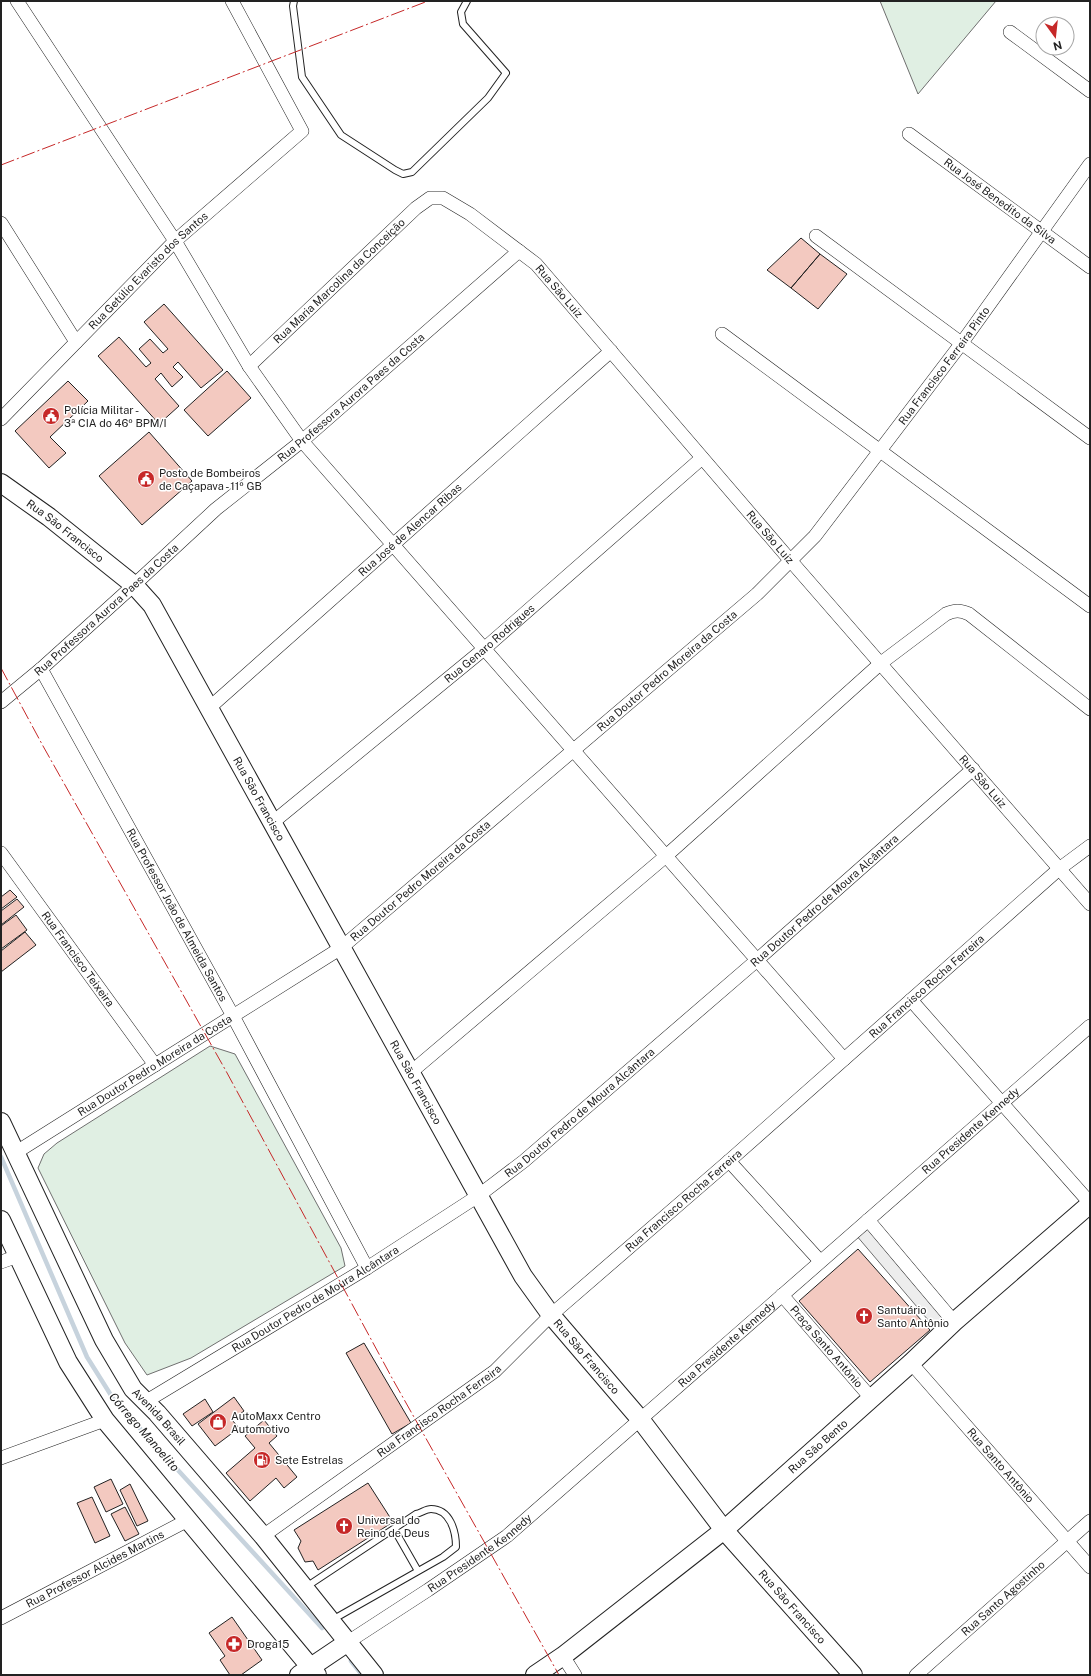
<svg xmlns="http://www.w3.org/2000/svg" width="1091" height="1676" viewBox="0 0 1091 1676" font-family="'Public Sans',sans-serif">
	<rect width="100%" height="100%" fill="#fff"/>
	<!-- green -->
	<path fill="#e0efe3" stroke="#6f6f6f" d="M 880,1 L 996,1 L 918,94 Z
		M 210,1046 L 235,1054 L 341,1248 L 345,1266 L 191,1358 L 147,1375 L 125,1343 L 38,1168 L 44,1154 L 57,1143 Z"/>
	<!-- parking -->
	<path fill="#ededed" stroke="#6f6f6f" d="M 868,1224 L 952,1322 L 940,1334 L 856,1235 Z"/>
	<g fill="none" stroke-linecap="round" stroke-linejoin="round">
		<!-- stream -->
		<path stroke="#c7d3dd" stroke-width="4.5" d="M 1,1157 L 87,1357 L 114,1400 L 322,1628
			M 351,1661 L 362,1675"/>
	</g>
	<!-- building -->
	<path fill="#f3c9c0" stroke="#222" d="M 801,238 L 820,254 L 791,288 L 767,270 Z
		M 820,254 L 847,274 L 818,309 L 791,288 Z
		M 164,304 L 223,370 L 201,388 L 178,362 L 173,367 L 183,377 L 172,387 L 161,373 L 155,379 L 179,406 L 159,424 L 98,356 L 119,337 L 146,367 L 151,363 L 139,349 L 150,339 L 163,353 L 168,349 L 144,322 Z
		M 227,371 L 251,398 L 208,436 L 184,410 Z
		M 68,381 L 88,401 L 50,437 L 66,453 L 49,468 L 15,431 Z
		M 149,432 L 192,481 L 142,525 L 99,476 Z
		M 10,890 L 17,897 L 1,909 L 1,897 Z
		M 17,899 L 24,907 L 1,925 L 1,911 Z
		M 16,915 L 27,930 L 1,949 L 1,926 Z
		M 25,932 L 36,945 L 1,972 L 1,951 Z
		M 858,1249 L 930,1330 L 870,1382 L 799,1301 Z
		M 364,1343 L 411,1423 L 392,1434 L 346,1353 Z
		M 234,1397 L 244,1411 L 232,1420 L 239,1428 L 215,1446 L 198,1424 Z
		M 205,1399 L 213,1412 L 192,1426 L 183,1414 Z
		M 264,1420 L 277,1436 L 269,1443 L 297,1477 L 284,1488 L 276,1478 L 250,1501 L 226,1473 L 255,1448 L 245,1436 Z
		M 111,1479 L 123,1504 L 106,1512 L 94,1487 Z
		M 368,1483 L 393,1522 L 318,1570 L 313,1561 L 305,1562 L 298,1548 L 301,1541 L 294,1530 Z
		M 130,1484 L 148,1521 L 137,1526 L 120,1490 Z
		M 92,1497 L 110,1536 L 95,1543 L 77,1503 Z
		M 125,1507 L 139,1534 L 125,1541 L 111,1514 Z
		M 232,1617 L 262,1660 L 241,1675 L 230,1675 L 220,1660 L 225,1656 L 209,1633 Z"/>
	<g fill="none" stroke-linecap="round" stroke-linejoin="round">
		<!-- lane casing -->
		<g stroke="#222" stroke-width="8">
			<path id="lane" d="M 294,1 L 293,6 L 302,77 L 341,135 L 395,170 L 403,174 L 412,172 L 488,98 L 506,73 L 463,24 L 461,12 L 467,1
				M 394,1529 L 418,1571
				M 306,1587 L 416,1514 C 421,1513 426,1509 431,1509 C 450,1509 456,1531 456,1547 L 443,1557 L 332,1620"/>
		</g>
		<!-- street casing -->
		<g stroke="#222" stroke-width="14">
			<g id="street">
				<path d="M 17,1 L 175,241 L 249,366 L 302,441 L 844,1059"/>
				<path d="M 1010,32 L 1090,91"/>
				<path id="s1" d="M 909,134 L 1090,267"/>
				<path d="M 1,223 L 76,342"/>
				<path d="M 816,236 L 1090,438"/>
				<path d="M 722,334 L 1090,606"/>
				<path id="s2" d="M 249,366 L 416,208 L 430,198 L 443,198 L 470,214 L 536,264 L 790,560 L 1090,904"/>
				<path id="s3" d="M 1,419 L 175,241 L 302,131 L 232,1"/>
				<path id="s4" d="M 41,669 L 233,1016 L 367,1268"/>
				<path id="s5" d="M 1,702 L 41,669 L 134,585 L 216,509 L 302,441 L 519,251"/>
				<path id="s6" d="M 208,709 L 611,351"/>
				<path id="s7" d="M 272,823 L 484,649 L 702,458"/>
				<path id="s8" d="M 1,853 L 155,1065"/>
				<path d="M 911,1000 L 1090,1203"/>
				<path d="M 410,1073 L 666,856 L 881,663 L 946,614 C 955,610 960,610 969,614 L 1090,709"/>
				<path id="s9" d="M 15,1153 L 341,948 L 757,594 L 815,536 L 961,344 L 1090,164"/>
				<path d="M 729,1161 L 820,1261"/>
				<path d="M 868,1220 L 954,1322"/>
				<path d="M 1,1262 L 18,1256"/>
				<path id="s10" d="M 782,1295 L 871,1398"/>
				<path id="s11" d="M 911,1363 L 1090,1567"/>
				<path id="s12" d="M 145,1402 L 367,1268 L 478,1196 L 524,1161 L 756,961 L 973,769"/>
				<path d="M 1,1458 L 105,1420"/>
				<path id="s13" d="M 263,1536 L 495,1371 L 551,1315 L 729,1161 L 1059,869 L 1090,846"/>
				<path id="s14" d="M 1,1618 L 188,1520"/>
				<path id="s15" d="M 348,1642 L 428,1590 L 507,1536 L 1090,1026"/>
				<path d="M 563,1656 L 575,1675"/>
				<path id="s16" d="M 916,1675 L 1090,1521"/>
			</g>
		</g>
		<!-- secondary casing -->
		<g stroke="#222" stroke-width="20">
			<g id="secondary">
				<path id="s17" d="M 1,483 L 49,517 L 134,585 L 152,605 L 523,1276 L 551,1315 L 640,1419 L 724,1530 L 853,1675"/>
				<path id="s18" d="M 1,1122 L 104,1340 L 133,1389 L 157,1413 L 263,1536 L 374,1675"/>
				<path d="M 1,1220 L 68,1362 L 105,1420 L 317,1675"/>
				<path d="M 299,1675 L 348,1642"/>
				<path id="s19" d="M 535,1675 L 563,1656 L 724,1530 L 911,1363 L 954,1322 L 1090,1204"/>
			</g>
		</g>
		<!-- lane -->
		<use href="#lane" stroke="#fff" stroke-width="6"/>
		<!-- street -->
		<use href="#street" stroke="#fff" stroke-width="13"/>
		<!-- secondary -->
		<use href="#secondary" stroke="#fff" stroke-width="18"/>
		<!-- power -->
		<path stroke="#c62828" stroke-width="1" stroke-dasharray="14 3 2 3" stroke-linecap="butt" d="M 1,165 L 428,1
			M 1,668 L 43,746 L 226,1071 L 392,1378 L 559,1675"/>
	</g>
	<!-- icons -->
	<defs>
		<g id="civic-disc" transform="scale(0.9)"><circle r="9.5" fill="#c62828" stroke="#fff"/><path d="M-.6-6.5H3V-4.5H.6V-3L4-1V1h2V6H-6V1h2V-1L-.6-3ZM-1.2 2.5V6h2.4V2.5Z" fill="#fff"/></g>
		<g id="church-disc" transform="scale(0.9)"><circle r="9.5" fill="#c62828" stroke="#fff"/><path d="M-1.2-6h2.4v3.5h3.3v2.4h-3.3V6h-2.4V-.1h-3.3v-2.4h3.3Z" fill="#fff"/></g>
		<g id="shop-disc" transform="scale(0.9)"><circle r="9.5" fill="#c62828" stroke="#fff"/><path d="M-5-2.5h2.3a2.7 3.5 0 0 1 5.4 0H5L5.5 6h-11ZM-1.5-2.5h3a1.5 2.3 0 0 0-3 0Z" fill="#fff"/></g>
		<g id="fuel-disc" transform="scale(0.9)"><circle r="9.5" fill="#c62828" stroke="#fff"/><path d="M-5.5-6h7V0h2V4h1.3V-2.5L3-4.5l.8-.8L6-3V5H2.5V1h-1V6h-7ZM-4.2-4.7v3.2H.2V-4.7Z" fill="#fff"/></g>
		<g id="pharmacy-disc" transform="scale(0.9)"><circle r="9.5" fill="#c62828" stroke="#fff"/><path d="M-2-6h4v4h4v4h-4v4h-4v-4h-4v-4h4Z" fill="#fff"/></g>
	</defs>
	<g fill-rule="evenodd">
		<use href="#civic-disc" x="51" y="416"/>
		<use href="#civic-disc" x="146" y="479"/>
		<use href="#church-disc" x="864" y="1316"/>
		<use href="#shop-disc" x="218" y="1422"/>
		<use href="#fuel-disc" x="262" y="1460"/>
		<use href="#church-disc" x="344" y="1526"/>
		<use href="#pharmacy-disc" x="234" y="1644"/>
	</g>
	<g text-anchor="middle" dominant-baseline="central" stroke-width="3" stroke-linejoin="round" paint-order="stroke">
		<!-- street labels -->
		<g font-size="11" fill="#222" stroke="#fff">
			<text stroke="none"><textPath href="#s1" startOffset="113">Rua José Benedito da Silva</textPath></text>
			<text stroke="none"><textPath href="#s3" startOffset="209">Rua Getúlio Evaristo dos Santos</textPath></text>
			<text stroke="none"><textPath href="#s2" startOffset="124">Rua Maria Marcolina da Conceição</textPath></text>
			<text stroke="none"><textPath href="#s2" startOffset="410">Rua São Luiz</textPath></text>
			<text stroke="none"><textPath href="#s9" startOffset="1227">Rua Francisco Ferreira Pinto</textPath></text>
			<text stroke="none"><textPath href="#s5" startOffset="464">Rua Professora Aurora Paes da Costa</textPath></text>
			<text stroke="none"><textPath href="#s17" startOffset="80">Rua São Francisco</textPath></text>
			<text stroke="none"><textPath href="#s6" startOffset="270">Rua José de Alencar Ribas</textPath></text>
			<text stroke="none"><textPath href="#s2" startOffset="734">Rua São Luiz</textPath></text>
			<text stroke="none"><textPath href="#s5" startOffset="140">Rua Professora Aurora Paes da Costa</textPath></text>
			<text stroke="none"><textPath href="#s7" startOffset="282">Rua Genaro Rodrigues</textPath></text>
			<text stroke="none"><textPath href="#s9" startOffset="813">Rua Doutor Pedro Moreira da Costa</textPath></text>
			<text stroke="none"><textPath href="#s2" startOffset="1058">Rua São Luiz</textPath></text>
			<text stroke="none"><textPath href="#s17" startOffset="416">Rua São Francisco</textPath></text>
			<text stroke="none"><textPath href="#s9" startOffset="489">Rua Doutor Pedro Moreira da Costa</textPath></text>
			<text stroke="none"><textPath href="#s12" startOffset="847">Rua Doutor Pedro de Moura Alcântara</textPath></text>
			<text stroke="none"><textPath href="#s4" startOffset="281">Rua Professor João de Almeida Santos</textPath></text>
			<text stroke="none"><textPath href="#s8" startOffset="131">Rua Francisco Teixeira</textPath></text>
			<text stroke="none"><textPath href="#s13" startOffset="863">Rua Francisco Rocha Ferreira</textPath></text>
			<text stroke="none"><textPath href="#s9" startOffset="165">Rua Doutor Pedro Moreira da Costa</textPath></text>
			<text stroke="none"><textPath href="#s17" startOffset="740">Rua São Francisco</textPath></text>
			<text stroke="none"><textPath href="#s12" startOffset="523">Rua Doutor Pedro de Moura Alcântara</textPath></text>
			<text stroke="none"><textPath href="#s15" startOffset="807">Rua Presidente Kennedy</textPath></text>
			<text stroke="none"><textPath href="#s13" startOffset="539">Rua Francisco Rocha Ferreira</textPath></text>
			<text stroke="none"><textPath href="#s12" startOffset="199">Rua Doutor Pedro de Moura Alcântara</textPath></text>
			<text stroke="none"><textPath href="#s15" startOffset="483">Rua Presidente Kennedy</textPath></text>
			<text stroke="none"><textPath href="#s10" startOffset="68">Praça Santo Antônio</textPath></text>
			<text stroke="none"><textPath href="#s17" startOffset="1064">Rua São Francisco</textPath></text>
			<text stroke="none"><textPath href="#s13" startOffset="216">Rua Francisco Rocha Ferreira</textPath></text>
			<text stroke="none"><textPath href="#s18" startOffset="336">Avenida Brasil</textPath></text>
			<text stroke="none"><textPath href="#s19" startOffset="364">Rua São Bento</textPath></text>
			<text stroke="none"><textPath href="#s11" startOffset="136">Rua Santo Antônio</textPath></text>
			<text stroke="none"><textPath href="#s15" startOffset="159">Rua Presidente Kennedy</textPath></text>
			<text stroke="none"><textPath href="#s14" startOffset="106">Rua Professor Alcides Martins</textPath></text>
			<text stroke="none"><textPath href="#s16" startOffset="116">Rua Santo Agostinho</textPath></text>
			<text stroke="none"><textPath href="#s17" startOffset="1388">Rua São Francisco</textPath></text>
		</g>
		<!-- poi labels -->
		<g font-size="11" fill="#222" stroke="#fff" text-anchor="start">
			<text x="64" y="410">Polícia Militar -<tspan x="64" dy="13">3ª CIA do 46º BPM/I</tspan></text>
			<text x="159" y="473">Posto de Bombeiros<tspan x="159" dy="13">de Caçapava - 11º GB</tspan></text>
			<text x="877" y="1310">Santuário<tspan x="877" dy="13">Santo Antônio</tspan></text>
			<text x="231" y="1416">AutoMaxx Centro<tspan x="231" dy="13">Automotivo</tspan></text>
			<text x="275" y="1460">Sete Estrelas</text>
			<text x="357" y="1520">Universal do<tspan x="357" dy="13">Reino de Deus</tspan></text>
			<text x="247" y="1644">Droga15</text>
		</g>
		<!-- water labels -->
		<g font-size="12" font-style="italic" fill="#222" stroke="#fff">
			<text transform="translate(144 1432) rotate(49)">Córrego Manoelito</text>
		</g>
	</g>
	<!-- border -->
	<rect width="1091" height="1676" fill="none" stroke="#222222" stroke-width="4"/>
	<!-- north arrow -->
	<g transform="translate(1055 36) rotate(165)"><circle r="19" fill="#ffffff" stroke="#a7a7a7"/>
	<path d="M0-3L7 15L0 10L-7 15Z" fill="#c62828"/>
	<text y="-6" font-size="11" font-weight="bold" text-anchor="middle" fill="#222222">N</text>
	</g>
</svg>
